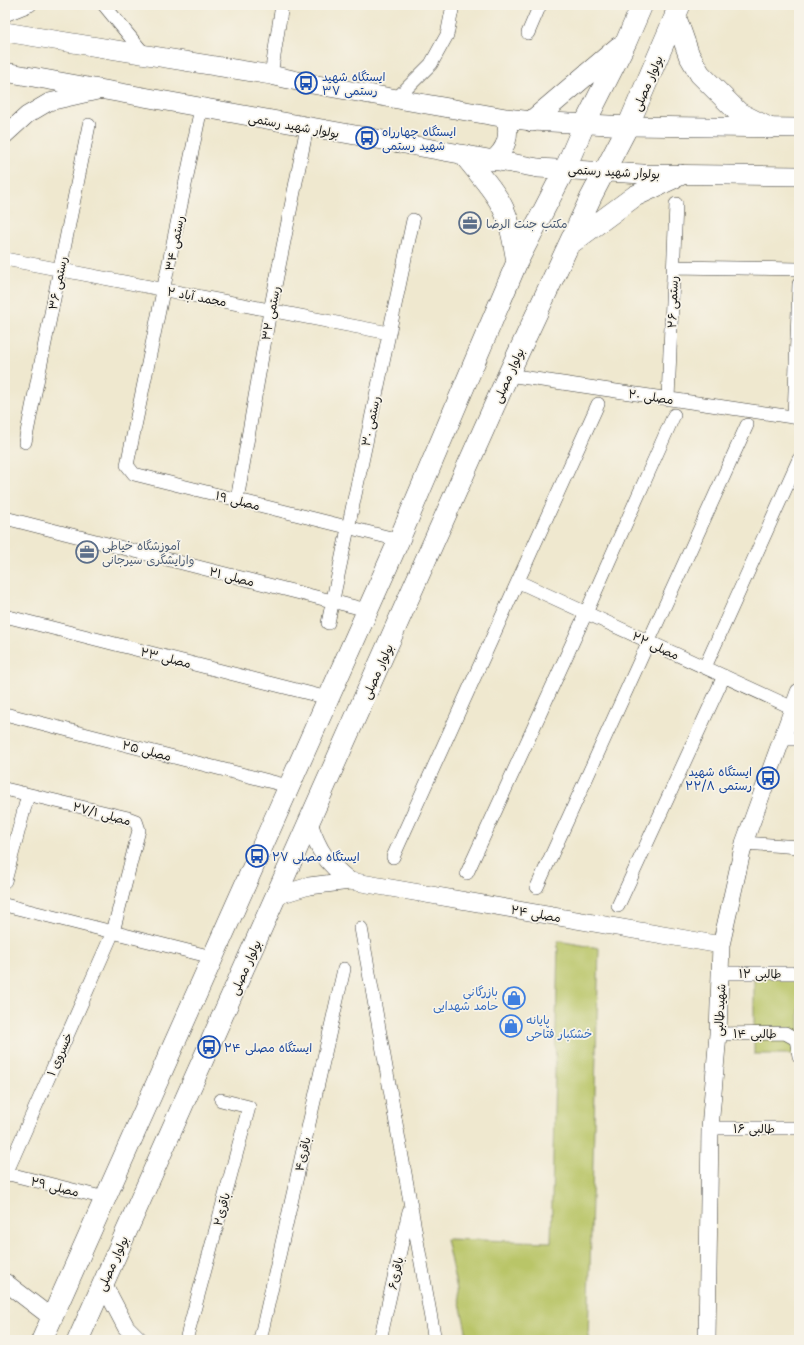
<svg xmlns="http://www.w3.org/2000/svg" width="804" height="1345" viewBox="0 0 804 1345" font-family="'Playpen Sans','Playpen Sans Arabic',sans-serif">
	<rect width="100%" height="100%" fill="#f7f3e8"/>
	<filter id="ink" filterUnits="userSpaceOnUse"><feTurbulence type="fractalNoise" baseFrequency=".025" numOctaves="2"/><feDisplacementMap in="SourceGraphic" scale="8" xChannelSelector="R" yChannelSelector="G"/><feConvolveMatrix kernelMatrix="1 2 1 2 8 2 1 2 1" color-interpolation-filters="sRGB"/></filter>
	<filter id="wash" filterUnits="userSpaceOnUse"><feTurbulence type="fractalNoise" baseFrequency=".012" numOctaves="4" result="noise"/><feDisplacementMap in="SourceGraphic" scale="16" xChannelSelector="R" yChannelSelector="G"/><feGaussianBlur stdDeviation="0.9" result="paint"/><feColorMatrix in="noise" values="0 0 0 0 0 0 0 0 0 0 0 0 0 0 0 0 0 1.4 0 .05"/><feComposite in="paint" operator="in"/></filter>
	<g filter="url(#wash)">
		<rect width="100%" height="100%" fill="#efe8cf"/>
		<!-- green -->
		<path fill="#b9c567" stroke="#6a7042" d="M 558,941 L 599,948 L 588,1340 L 468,1340 L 446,1239 L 551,1242 Z
			M 754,977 L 799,977 L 799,1054 L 754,1054 Z"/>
	</g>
	<g filter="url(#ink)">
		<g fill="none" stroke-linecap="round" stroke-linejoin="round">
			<!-- minor casing -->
			<g stroke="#3c3b37" stroke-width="14">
				<path id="minor" d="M 104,5 L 145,55
					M 5,15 L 30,5
					M 528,33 L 540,5
					M 271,75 L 282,5
					M 396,99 L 431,64 L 447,35 L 453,5
					M 201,108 L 127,465 L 134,474 L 399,540
					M 5,259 L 389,333
					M 673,267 L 799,269
					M 508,375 L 799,418
					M 668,399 L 676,204
					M 794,417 L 799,284
					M 25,442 L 89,125
					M 237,500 L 270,311 L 307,127
					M 5,518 L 367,610
					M 519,582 L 793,708
					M 5,616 L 328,698
					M 328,623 L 413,220
					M 705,667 L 799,459
					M 5,714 L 288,786
					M 782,739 L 799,739
					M 5,789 L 128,818 L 136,821 L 139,830 L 113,932 L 5,1176
					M 744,843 L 799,847
					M 393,857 L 598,404
					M 467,873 L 586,613 L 674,415
					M 5,881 L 28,795
					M 537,887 L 747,425
					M 5,905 L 212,957
					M 618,906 L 724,676
					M 361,928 L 434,1335 L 437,1340
					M 721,973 L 799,973
					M 718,1034 L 785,1033 L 796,1039 L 799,1056
					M 710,1128 L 799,1128
					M 5,1173 L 105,1198
					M 186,1340 L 249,1107 L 221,1100
					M 260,1340 L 344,969
					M 380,1340 L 409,1211"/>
			</g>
			<!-- tertiary casing -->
			<g stroke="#3c3b37" stroke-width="18">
				<path id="tertiary" d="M 5,135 L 27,115 L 49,102 L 102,90
					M 309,823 C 319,852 326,862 350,881
					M 276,896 L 309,886 L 350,881 L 721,945
					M 5,1282 L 52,1318
					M 103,1283 L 126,1327 L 139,1340
					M 707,1340 L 710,1128 L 718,1034 L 721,945 L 744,843 L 799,692"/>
			</g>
			<!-- secondary casing -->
			<g stroke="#3c3b37" stroke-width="20">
				<path id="secondary" d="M 5,32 L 271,75 L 306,83 L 506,118 L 532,121 L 628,126 L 799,128
					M 5,72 L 538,168 L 643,174 L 799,176
					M 492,161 C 507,149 510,136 506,118"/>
			</g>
			<!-- primary casing -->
			<g stroke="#3c3b37" stroke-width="22">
				<path id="primary" d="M 675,15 L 689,55 L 700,74 L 739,113 L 769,128
					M 532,121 L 619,47
					M 465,156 C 478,173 494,189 503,208 C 511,225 514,244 517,262
					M 570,244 L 635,196 L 680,175
					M 42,1340 L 399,540 L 517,262 L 565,169 L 584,125 L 626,42 L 642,5
					M 78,1340 L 508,375 L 591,197 L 628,126 L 680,5"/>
			</g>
			<!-- minor -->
			<use href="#minor" stroke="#fff" stroke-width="13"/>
			<!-- tertiary -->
			<use href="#tertiary" stroke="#fff" stroke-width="17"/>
			<!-- secondary -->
			<use href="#secondary" stroke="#fff" stroke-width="19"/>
			<!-- primary -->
			<use href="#primary" stroke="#fff" stroke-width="21"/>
		</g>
	</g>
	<!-- icons -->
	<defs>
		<g id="bus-ring" transform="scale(1.15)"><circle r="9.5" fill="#f7f3e8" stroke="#1a4fb4" stroke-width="1.5"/><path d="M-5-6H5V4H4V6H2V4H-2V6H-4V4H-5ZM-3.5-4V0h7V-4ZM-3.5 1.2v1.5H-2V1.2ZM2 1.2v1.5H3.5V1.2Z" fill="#1a4fb4"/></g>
		<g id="office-ring" transform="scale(1.15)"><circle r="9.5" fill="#f7f3e8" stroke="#5c6f8a" stroke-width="1.5"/><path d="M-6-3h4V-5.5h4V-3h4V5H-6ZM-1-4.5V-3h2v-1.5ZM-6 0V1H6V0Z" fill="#5c6f8a"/></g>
		<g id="shop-ring" transform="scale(1.15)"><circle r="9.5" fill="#f7f3e8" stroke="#3f7fe0" stroke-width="1.5"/><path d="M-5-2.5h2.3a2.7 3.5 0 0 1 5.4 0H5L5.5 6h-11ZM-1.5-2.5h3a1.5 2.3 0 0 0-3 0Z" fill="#3f7fe0"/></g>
	</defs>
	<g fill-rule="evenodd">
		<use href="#bus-ring" x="306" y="83"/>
		<use href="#bus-ring" x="367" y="138"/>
		<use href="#office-ring" x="470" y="223"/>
		<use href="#office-ring" x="87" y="552"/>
		<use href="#bus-ring" x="768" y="778"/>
		<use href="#bus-ring" x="257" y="856"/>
		<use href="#shop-ring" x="514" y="998"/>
		<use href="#shop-ring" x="511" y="1026"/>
		<use href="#bus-ring" x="209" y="1047"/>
	</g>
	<g text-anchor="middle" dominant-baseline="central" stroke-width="3.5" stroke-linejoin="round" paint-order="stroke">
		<!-- transit labels -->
		<g font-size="12" fill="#164399" stroke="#f7f3e8" text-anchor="start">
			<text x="322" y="76">ایستگاه شهید<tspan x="322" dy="14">رستمی ۳۷</tspan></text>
			<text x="382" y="131">ایستگاه چهارراه<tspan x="382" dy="14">شهید رستمی</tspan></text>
			<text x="752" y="771" text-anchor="end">ایستگاه شهید<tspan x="752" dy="14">رستمی ۲۲/۸</tspan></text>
			<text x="272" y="856">ایستگاه مصلی ۲۷</text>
			<text x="224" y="1047">ایستگاه مصلی ۲۴</text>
		</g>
		<!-- street labels -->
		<g font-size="12" fill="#1c1c1c" stroke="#f7f3e8">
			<text transform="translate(647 83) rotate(-67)">بولوار مصلی</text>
			<text transform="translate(294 125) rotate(10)">بولوار شهید رستمی</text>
			<text transform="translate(614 171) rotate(3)">بولوار شهید رستمی</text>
			<text transform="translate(174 243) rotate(-79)">رستمی ۳۴</text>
			<text transform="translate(57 283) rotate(-79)">رستمی ۳۶</text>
			<text transform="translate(197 296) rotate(11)">محمد آباد ۲</text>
			<text transform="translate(672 302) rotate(-88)">رستمی ۲۶</text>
			<text transform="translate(270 313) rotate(-79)">رستمی ۳۲</text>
			<text transform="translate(508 375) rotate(-66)">بولوار مصلی</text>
			<text transform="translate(651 396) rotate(8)">مصلی ۲۰</text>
			<text transform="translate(370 421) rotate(-78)">رستمی ۳۰</text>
			<text transform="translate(238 500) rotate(14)">مصلی ۱۹</text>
			<text transform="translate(232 576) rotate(14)">مصلی ۲۱</text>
			<text transform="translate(656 645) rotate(25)">مصلی ۲۲</text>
			<text transform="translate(166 657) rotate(14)">مصلی ۲۳</text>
			<text transform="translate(377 671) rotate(-66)">بولوار مصلی</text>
			<text transform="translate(147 750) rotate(14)">مصلی ۲۵</text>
			<text transform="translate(102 813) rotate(15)">مصلی ۲۷/۱</text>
			<text transform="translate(536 913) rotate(10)">مصلی ۲۴</text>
			<text transform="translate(245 967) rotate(-66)">بولوار مصلی</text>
			<text x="760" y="973">طالبی ۱۲</text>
			<text transform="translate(719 1010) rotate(-87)">شهیدطالبی</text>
			<text x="755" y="1033">طالبی ۱۴</text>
			<text transform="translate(59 1054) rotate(-66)">خسروی ۱</text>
			<text x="754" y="1128">طالبی ۱۶</text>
			<text transform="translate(302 1154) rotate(-77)">باقری۴</text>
			<text transform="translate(55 1186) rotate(14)">مصلی ۲۹</text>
			<text transform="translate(221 1209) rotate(-75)">باقری۲</text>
			<text transform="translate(112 1263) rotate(-66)">بولوار مصلی</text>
			<text transform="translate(395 1273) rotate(-77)">باقری۶</text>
		</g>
		<!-- service labels -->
		<g font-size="12" fill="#4e5e75" stroke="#f7f3e8" text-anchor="start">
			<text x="486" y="223">مكتب جنت الرضا</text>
			<text x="102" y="545">آموزشگاه خیاطی<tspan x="102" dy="14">وارایشگری سیرجانی</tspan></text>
		</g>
		<!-- shop labels -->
		<g font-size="12" fill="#366cbe" stroke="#f7f3e8" text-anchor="end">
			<text x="498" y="991">بازرگانی<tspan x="498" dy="14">حامد شهدایی</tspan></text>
			<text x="526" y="1019" text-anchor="start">پایانه<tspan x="526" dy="14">خشکبار فتاحی</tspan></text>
		</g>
	</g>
	<!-- margin -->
	<rect width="804" height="1345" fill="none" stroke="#f7f3e8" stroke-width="20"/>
</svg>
